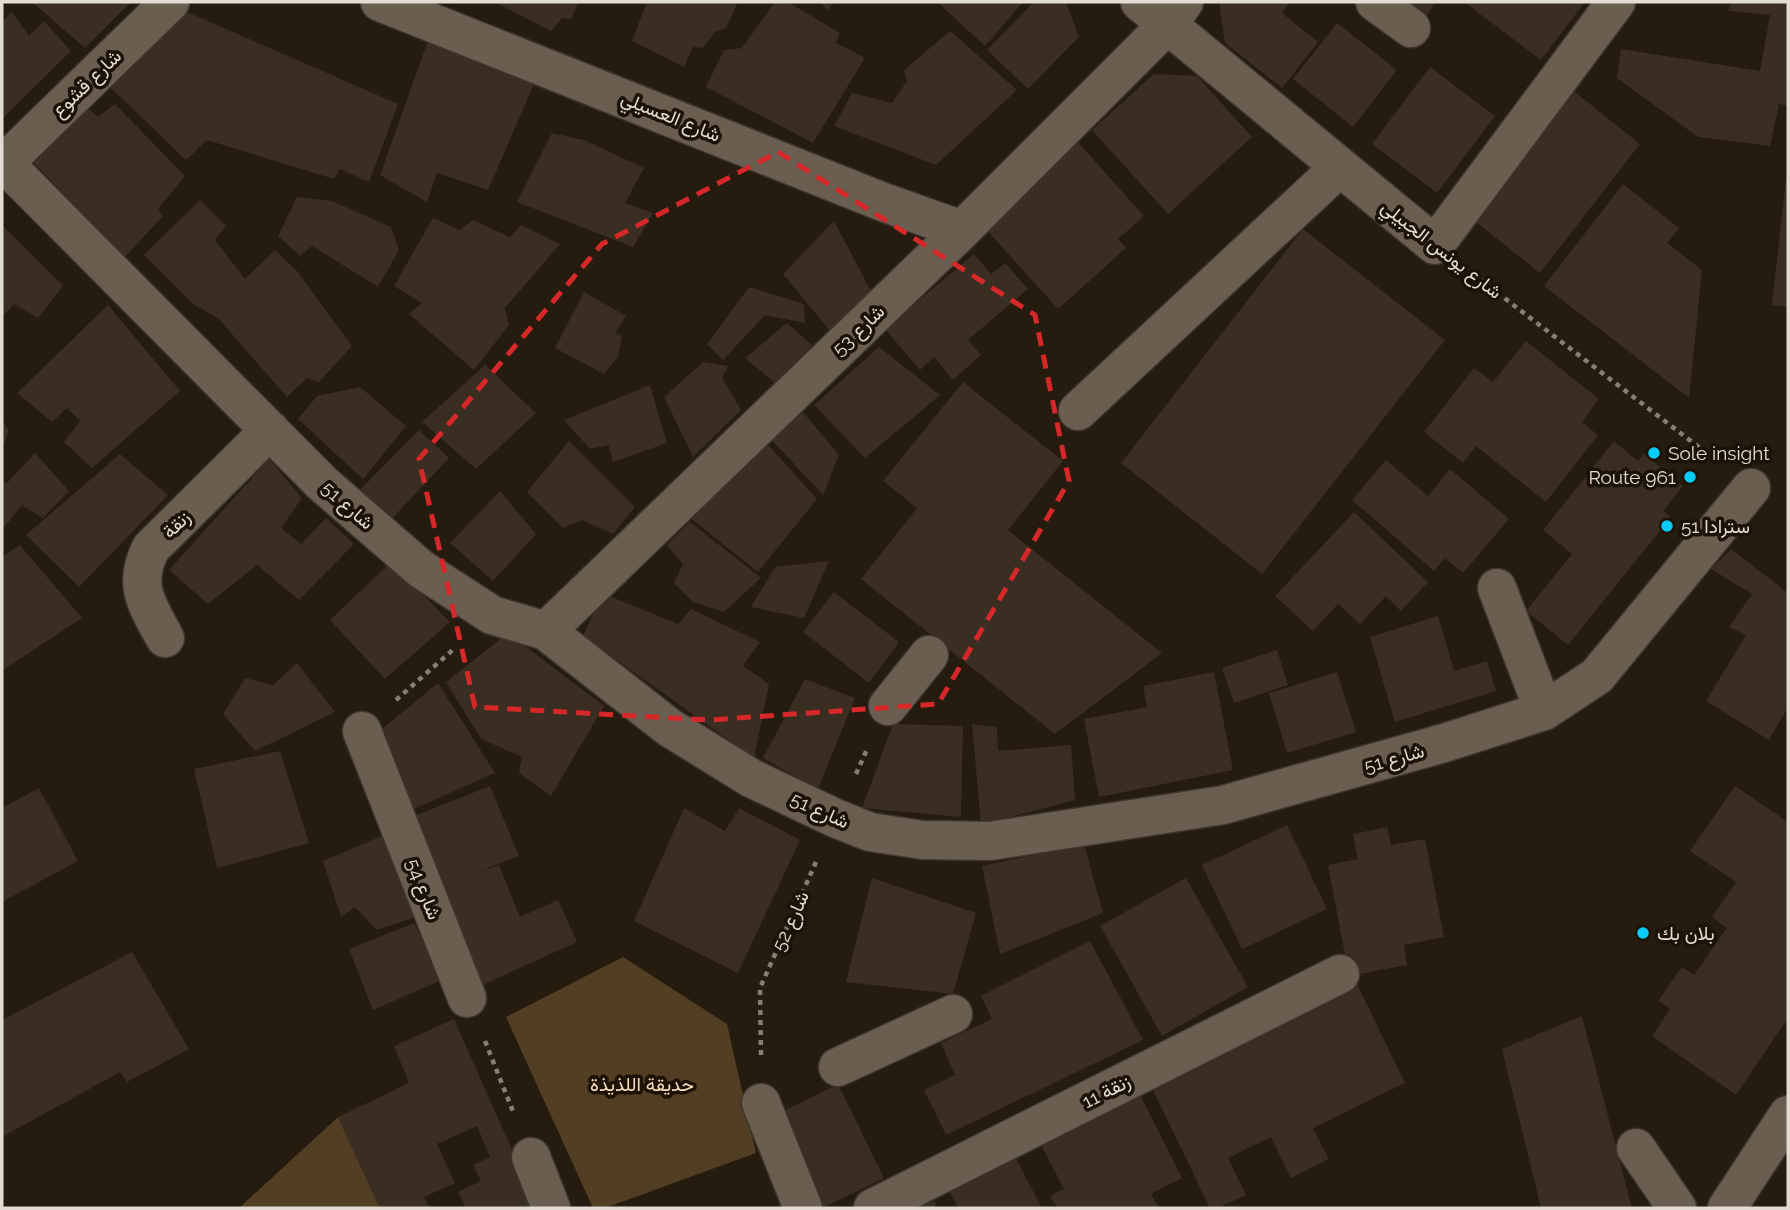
<svg xmlns="http://www.w3.org/2000/svg" width="1790" height="1210" viewBox="0 0 1790 1210" font-family="Raleway,Vazirmatn,sans-serif">
	<rect width="100%" height="100%" fill="#251b0f"/>
	<!-- green -->
	<path fill="#523e23" d="M 623,957 L 727,1024 L 756,1153 L 605,1208 L 593,1208 L 506,1017 Z
		M 338,1117 L 380,1208 L 241,1208 L 240,1207 Z"/>
	<!-- building -->
	<path fill="#392e21" d="M 32,2 L 131,2 L 85,48 Z
		M 495,2 L 579,2 L 571,19 L 562,18 L 551,31 Z
		M 647,2 L 738,2 L 726,28 L 715,32 L 703,48 L 693,47 L 684,67 L 632,41 Z
		M 775,2 L 788,2 L 840,33 L 836,43 L 865,58 L 813,143 L 706,87 L 724,50 L 742,48 Z
		M 820,2 L 835,2 L 827,10 Z
		M 937,2 L 1023,2 L 985,46 Z
		M 1034,2 L 1066,2 L 1079,37 L 1028,89 L 987,50 Z
		M 1219,2 L 1290,2 L 1282,13 L 1318,42 L 1282,88 L 1225,43 Z
		M 1394,2 L 1436,2 L 1422,22 Z
		M 1464,2 L 1585,2 L 1541,60 Z
		M 1731,2 L 1788,2 L 1788,106 L 1779,104 L 1770,146 L 1698,137 L 1617,78 L 1621,49 L 1760,71 L 1770,15 L 1728,11 Z
		M 180,9 L 398,104 L 369,182 L 340,169 L 334,179 L 207,140 L 186,160 L 108,85 Z
		M 12,12 L 29,36 L 44,21 L 71,51 L 2,119 L 2,21 Z
		M 1337,23 L 1397,70 L 1353,127 L 1293,79 Z
		M 950,31 L 1017,90 L 936,165 L 834,126 L 852,93 L 892,103 L 907,81 L 904,70 Z
		M 429,38 L 534,84 L 488,190 L 437,173 L 427,202 L 380,175 Z
		M 1430,67 L 1495,116 L 1437,193 L 1372,144 Z
		M 1154,74 L 1197,76 L 1252,137 L 1168,214 L 1092,130 Z
		M 1566,85 L 1640,144 L 1540,273 L 1466,214 Z
		M 80,101 L 98,117 L 115,104 L 185,176 L 158,209 L 163,216 L 125,257 L 27,156 Z
		M 552,133 L 584,140 L 644,168 L 625,203 L 653,213 L 633,247 L 517,202 Z
		M 1077,141 L 1144,216 L 1118,239 L 1126,248 L 1058,309 L 983,226 Z
		M 1786,179 L 1788,179 L 1788,307 L 1772,305 Z
		M 1623,184 L 1679,228 L 1667,243 L 1702,270 L 1689,398 L 1544,286 Z
		M 297,197 L 332,201 L 391,227 L 399,250 L 378,287 L 312,246 L 300,256 L 278,236 Z
		M 200,200 L 226,226 L 215,240 L 245,279 L 275,250 L 297,271 L 352,346 L 319,382 L 307,378 L 287,397 L 219,319 L 193,304 L 144,255 Z
		M 433,218 L 460,230 L 473,220 L 510,237 L 521,225 L 560,244 L 505,308 L 509,325 L 474,370 L 409,314 L 422,303 L 394,286 Z
		M 834,221 L 871,291 L 830,331 L 783,274 Z
		M 2,225 L 63,286 L 38,318 L 14,304 L 2,317 Z
		M 1303,229 L 1445,340 L 1262,574 L 1121,463 Z
		M 974,254 L 991,274 L 1005,263 L 1028,289 L 968,340 L 981,355 L 953,380 L 934,357 L 920,370 L 885,329 Z
		M 749,287 L 804,304 L 805,323 L 765,315 L 723,360 L 707,344 Z
		M 584,292 L 626,316 L 615,333 L 622,336 L 618,357 L 604,374 L 555,348 Z
		M 108,305 L 180,391 L 92,468 L 64,442 L 80,421 L 67,408 L 52,422 L 17,393 Z
		M 787,323 L 812,345 L 775,383 L 745,358 Z
		M 1526,341 L 1599,399 L 1582,422 L 1598,435 L 1546,502 L 1476,446 L 1463,463 L 1424,432 L 1474,368 L 1493,382 Z
		M 879,347 L 940,395 L 865,458 L 814,405 Z
		M 703,362 L 728,366 L 722,378 L 741,410 L 693,457 L 664,397 Z
		M 485,365 L 536,413 L 476,469 L 422,422 Z
		M 963,382 L 1063,461 L 1008,530 L 1162,653 L 1055,734 L 861,579 L 917,508 L 883,481 Z
		M 650,385 L 667,443 L 613,462 L 609,445 L 590,449 L 564,420 Z
		M 360,387 L 406,426 L 363,479 L 298,419 L 317,396 Z
		M 802,411 L 839,455 L 823,495 L 765,433 Z
		M 2,421 L 9,430 L 2,450 Z
		M 419,430 L 449,458 L 387,524 L 356,494 Z
		M 763,439 L 817,499 L 758,572 L 690,518 Z
		M 569,441 L 635,507 L 613,534 L 582,520 L 563,528 L 527,492 Z
		M 1614,441 L 1638,461 L 1644,454 L 1683,486 L 1663,511 L 1671,517 L 1568,645 L 1526,611 L 1572,554 L 1543,530 Z
		M 35,453 L 69,491 L 43,518 L 22,505 L 2,530 L 2,478 L 6,484 Z
		M 120,454 L 168,495 L 79,587 L 26,535 Z
		M 269,459 L 302,498 L 281,528 L 301,544 L 326,518 L 354,544 L 299,600 L 257,565 L 208,604 L 169,570 Z
		M 1386,460 L 1428,496 L 1450,469 L 1509,519 L 1463,573 L 1445,558 L 1434,571 L 1352,500 Z
		M 500,491 L 536,534 L 493,581 L 450,543 Z
		M 1354,512 L 1428,582 L 1401,611 L 1386,596 L 1360,624 L 1338,604 L 1313,631 L 1275,596 Z
		M 690,522 L 761,578 L 724,612 L 693,602 L 674,583 L 683,564 L 667,545 Z
		M 20,545 L 82,618 L 3,670 L 2,557 Z
		M 1731,549 L 1788,593 L 1788,707 L 1769,740 L 1706,701 L 1746,635 L 1729,627 L 1752,594 L 1711,569 Z
		M 829,561 L 804,618 L 751,607 L 775,567 Z
		M 391,562 L 450,622 L 385,679 L 330,620 Z
		M 834,592 L 899,642 L 869,683 L 803,632 Z
		M 602,593 L 678,624 L 691,609 L 760,642 L 743,666 L 769,684 L 754,758 L 583,636 Z
		M 1438,616 L 1454,671 L 1487,661 L 1496,691 L 1395,722 L 1370,637 Z
		M 508,633 L 604,706 L 551,796 L 519,773 L 522,757 L 481,739 L 446,682 Z
		M 1277,650 L 1288,685 L 1234,703 L 1222,668 Z
		M 297,663 L 335,712 L 255,751 L 223,714 L 245,678 L 273,685 Z
		M 1214,672 L 1233,770 L 1099,797 L 1084,719 L 1147,707 L 1143,686 Z
		M 1337,672 L 1356,732 L 1287,753 L 1269,693 Z
		M 805,679 L 855,698 L 818,789 L 763,758 Z
		M 438,683 L 495,773 L 407,812 L 376,734 Z
		M 893,724 L 963,726 L 961,817 L 862,808 Z
		M 972,724 L 997,727 L 998,751 L 1071,745 L 1075,800 L 981,825 Z
		M 280,751 L 309,843 L 217,868 L 194,769 Z
		M 490,786 L 519,856 L 476,873 L 499,865 L 520,917 L 558,900 L 577,942 L 480,986 L 404,820 Z
		M 1735,786 L 1788,822 L 1788,1018 L 1736,1095 L 1652,1036 L 1670,1009 L 1658,1001 L 1682,967 L 1694,975 L 1727,928 L 1712,917 L 1736,882 L 1690,851 Z
		M 39,788 L 78,861 L 2,902 L 2,808 Z
		M 684,808 L 725,831 L 739,808 L 800,840 L 738,973 L 634,921 Z
		M 1287,825 L 1327,909 L 1242,949 L 1202,865 Z
		M 1387,827 L 1391,845 L 1425,839 L 1444,937 L 1404,945 L 1407,965 L 1349,976 L 1328,865 L 1358,859 L 1353,834 Z
		M 384,835 L 421,915 L 377,930 L 355,907 L 341,917 L 323,861 Z
		M 1084,844 L 1103,913 L 1000,954 L 982,866 Z
		M 872,878 L 976,913 L 953,994 L 846,982 Z
		M 1186,878 L 1248,987 L 1162,1036 L 1100,926 Z
		M 414,923 L 442,980 L 373,1010 L 349,949 Z
		M 1090,941 L 1143,1040 L 946,1135 L 924,1090 L 955,1075 L 941,1043 L 992,1019 L 981,996 Z
		M 132,952 L 189,1049 L 127,1082 L 120,1072 L 2,1137 L 2,1020 Z
		M 1356,982 L 1405,1083 L 1313,1128 L 1329,1159 L 1291,1178 L 1271,1137 L 1228,1158 L 1246,1195 L 1218,1208 L 1210,1208 L 1150,1084 Z
		M 1582,1016 L 1632,1208 L 1541,1208 L 1502,1049 Z
		M 454,1019 L 538,1208 L 466,1208 L 458,1192 L 481,1181 L 473,1165 L 490,1157 L 477,1126 L 437,1144 L 455,1183 L 424,1197 L 429,1208 L 380,1208 L 338,1117 L 409,1083 L 394,1046 Z
		M 838,1084 L 884,1178 L 823,1208 L 777,1114 Z
		M 1136,1087 L 1182,1178 L 1151,1194 L 1158,1206 L 1154,1208 L 1057,1208 L 1050,1196 L 1064,1189 L 1038,1139 Z
		M 1011,1149 L 1042,1208 L 958,1208 L 945,1183 Z
		M 935,1201 L 937,1208 L 914,1208 Z"/>
	<g fill="none" stroke-linecap="round" stroke-linejoin="round">
		<!-- minor casing -->
		<g stroke="#3d352e" stroke-width="41">
			<path id="minor" d="M 380,2 L 883,202 L 962,230
				M 1140,2 L 1435,245 L 1616,2
				M 1375,2 L 1411,28
				M 4,163 L 322,483 L 421,569 L 492,615 L 546,631 L 670,728 L 751,778 L 835,818 L 870,832 L 923,840 L 990,841 L 1223,805 L 1444,743 L 1544,711 L 1597,676 L 1751,488
				M 2,165 L 170,2
				M 1078,411 L 1340,167
				M 1497,588 L 1544,711
				M 546,631 L 962,230 L 1166,26 L 1184,2
				M 165,638 C 147,605 132,585 151,548 L 270,430
				M 888,706 L 929,655
				M 362,731 L 467,998
				M 838,1067 L 953,1014
				M 761,1103 L 803,1208
				M 1636,1148 L 1677,1208
				M 531,1157 L 551,1208
				M 873,1208 L 1340,974
				M 1727,1208 L 1788,1115"/>
		</g>
		<!-- path -->
		<path stroke="#877f74" stroke-width="4.5" stroke-dasharray="5 5" stroke-linecap="butt" d="M 1473,274 L 1713,458
			M 396,700 L 455,648
			M 856,774 L 868,747
			M 485,1041 L 514,1114
			M 761,1055 L 760,988 L 816,862"/>
		<!-- minor -->
		<use href="#minor" stroke="#6a5e50" stroke-width="38"/>
	</g>
	<!-- marked area -->
	<path fill="none" stroke="#d62828" stroke-width="5" stroke-dasharray="14 9" stroke-linejoin="round" d="M 778,152 L 1035,315 L 1069,481 L 938,704 L 709,720 L 475,707 L 419,459 L 602,244 Z"/>
	<!-- markers -->
	<g fill="#06cbf9" stroke="#1c1206" stroke-width="2.5">
		<circle cx="1654" cy="453" r="7"/>
		<circle cx="1690" cy="477" r="7"/>
		<circle cx="1667" cy="526" r="7"/>
		<circle cx="1643" cy="933" r="7"/>
	</g>
	<g text-anchor="middle" dominant-baseline="central" stroke-width="7" stroke-linejoin="round" paint-order="stroke">
		<!-- street labels -->
		<g font-size="19" fill="#e3dcd3" stroke="#1c1206">
			<text transform="translate(86 83) rotate(-44)">شارع قشوع</text>
			<text transform="translate(671 116) rotate(22)">شارع العسيلي</text>
			<text transform="translate(1442 249) rotate(38)">شارع يونس الجبيلي</text>
			<text transform="translate(858 330) rotate(-44)">شارع 53</text>
			<text transform="translate(348 505) rotate(41)">شارع 51</text>
			<text transform="translate(176 524) rotate(-44)">زنقة</text>
			<text transform="translate(1394 758) rotate(-16)">شارع 51</text>
			<text transform="translate(820 810) rotate(24)">شارع 51</text>
			<text transform="translate(424 889) rotate(68)">شارع 54</text>
			<text transform="translate(790 921) rotate(-66)">شارع 52</text>
			<text transform="translate(1106 1091) rotate(-27)">زنقة 11</text>
		</g>
		<!-- poi labels -->
		<g font-size="19" fill="#e3dcd3" stroke="#1c1206" text-anchor="start">
			<text x="1668" y="453">Sole insight</text>
			<text x="1676" y="477" text-anchor="end">Route 961</text>
			<text x="1681" y="526">سترادا 51</text>
			<text x="1657" y="933">بلان بك</text>
		</g>
		<!-- park labels -->
		<g font-size="19" fill="#f8debf" stroke="#1c1206">
			<text x="642" y="1084">حديقة اللذيذة</text>
		</g>
	</g>
	<!-- border -->
	<rect width="1790" height="1210" fill="none" stroke="#e3dcd3" stroke-width="7"/>
</svg>
